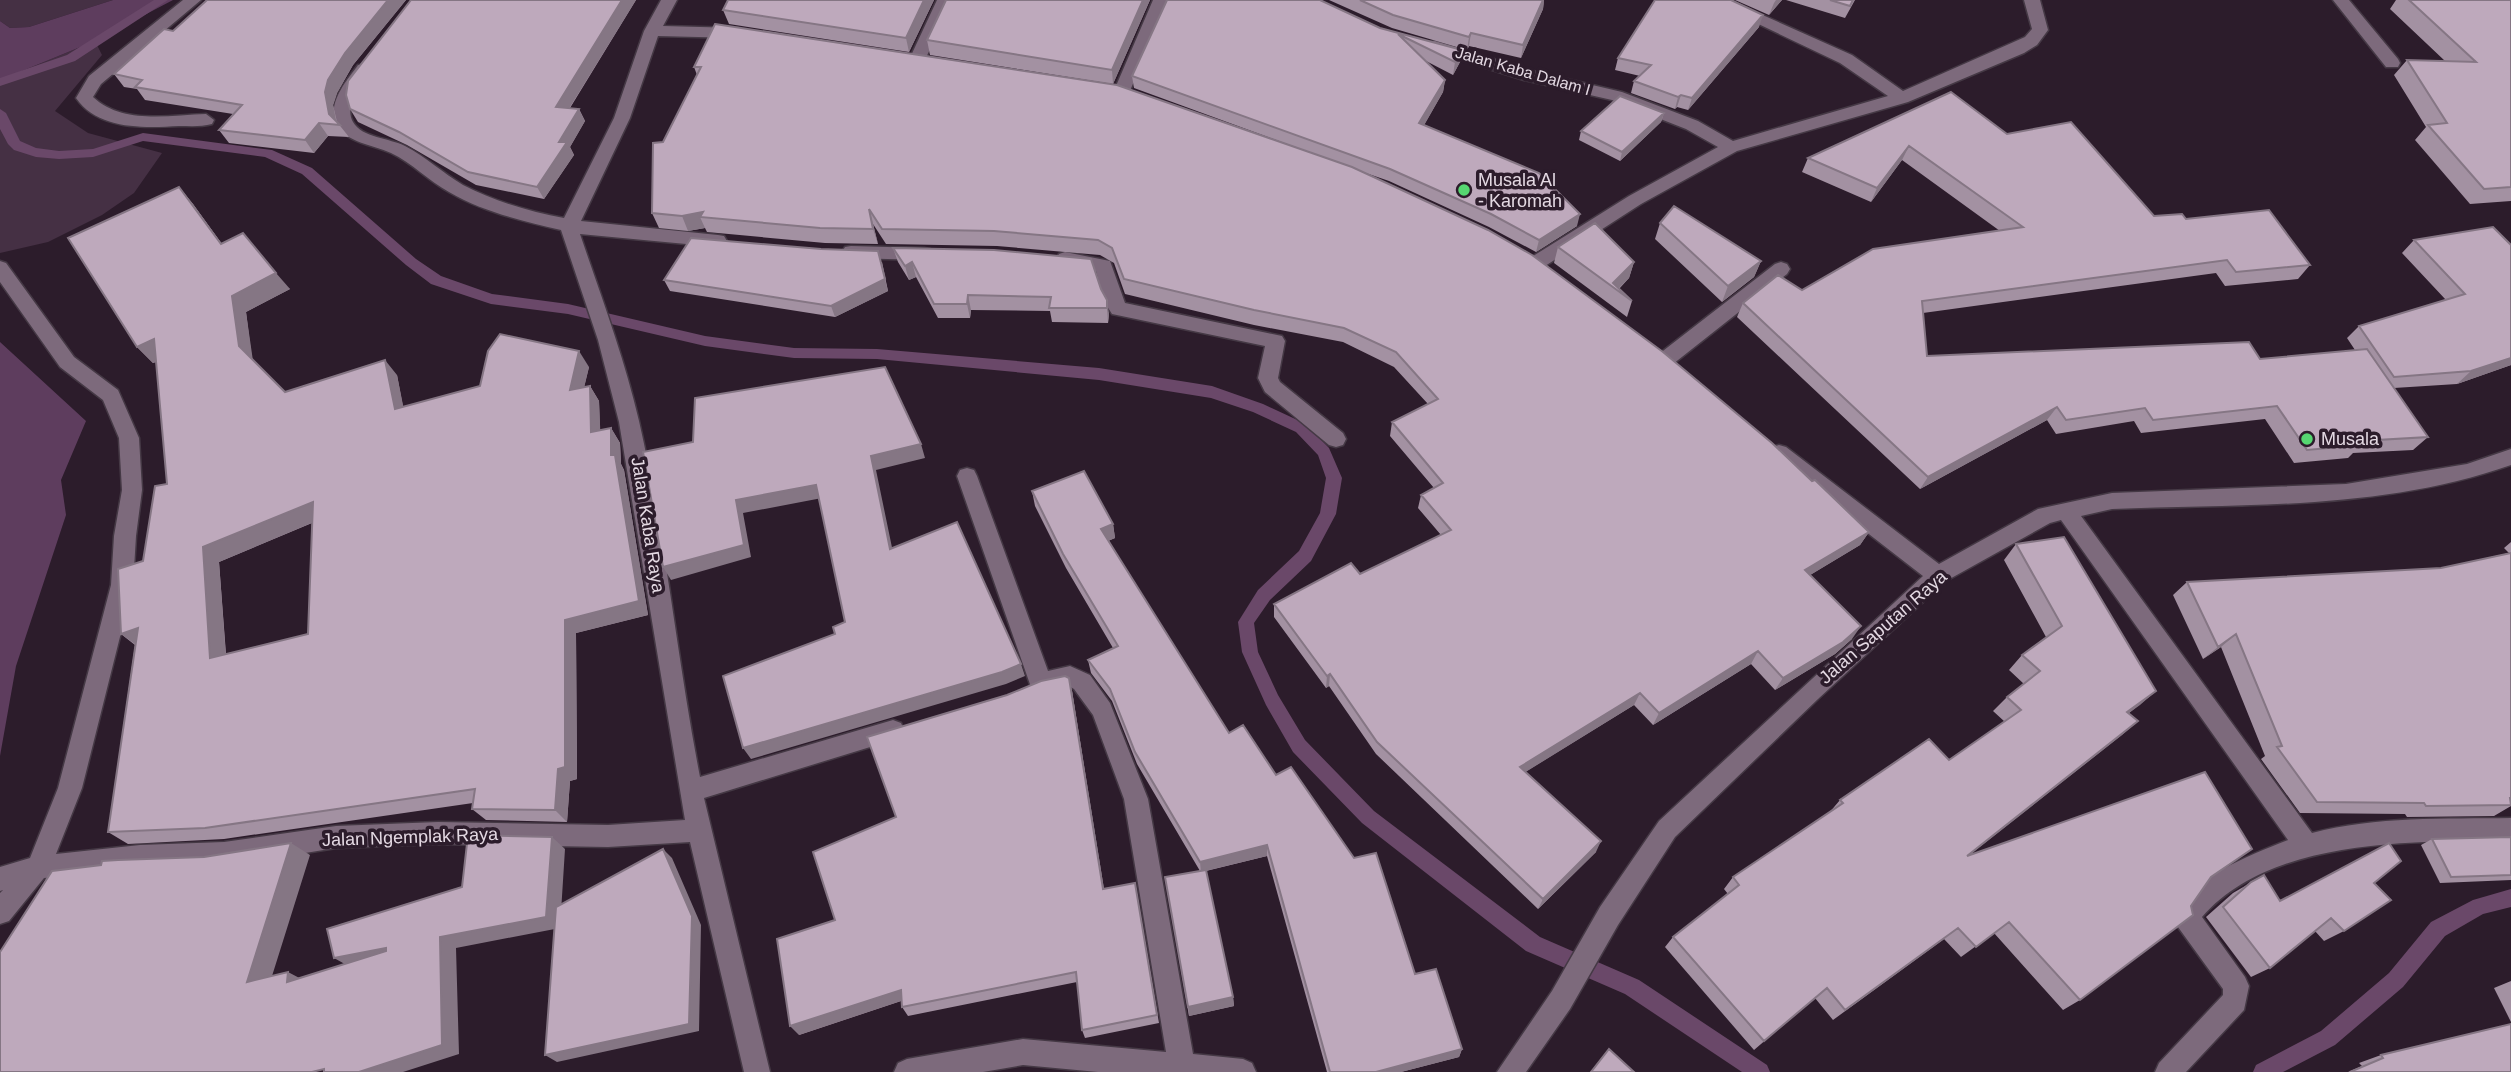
<svg xmlns="http://www.w3.org/2000/svg" width="2511" height="1072" viewBox="0 0 2511 1072" font-family="Arial,sans-serif">
	<rect width="100%" height="100%" fill="#2c1c2b"/>
	<!-- green -->
	<path fill="#453044" d="M 0,0 L 113,0 L 29,27 L 10,28 L 0,21 Z
		M 95,41 L 102,55 L 55,111 L 88,133 L 162,153 L 134,193 L 102,215 L 48,242 L 0,253 L 0,80 Z"/>
	<!-- forest -->
	<path fill="#5e3d5e" d="M 113,0 L 173,0 L 95,41 L 0,80 L 0,21 L 10,28 L 29,27 Z
		M 0,342 L 86,421 L 61,480 L 66,515 L 16,666 L 0,756 Z"/>
	<g fill="none" stroke-linecap="round" stroke-linejoin="round">
		<!-- stream -->
		<path fill="#6a4869" fill-rule="evenodd" d="M 154,0 L 168,0 L 75,61 L 0,86 L 0,78 L 67,55 Z
			M 0,109 L 6,113 L 20,141 L 36,148 L 59,151 L 93,149 L 143,133 L 272,150 L 312,168 L 416,259 L 441,276 L 492,294 L 568,304 L 705,336 L 794,348 L 877,349 L 1099,368 L 1212,386 L 1263,404 L 1306,424 L 1329,448 L 1342,478 L 1336,514 L 1311,561 L 1270,600 L 1254,623 L 1258,652 L 1278,695 L 1305,740 L 1374,811 L 1540,937 L 1639,980 L 1767,1065 L 1770,1072 L 1742,1072 L 1625,994 L 1526,951 L 1362,823 L 1293,752 L 1266,705 L 1242,652 L 1238,622 L 1258,590 L 1299,551 L 1320,513 L 1326,478 L 1318,455 L 1296,432 L 1253,412 L 1211,398 L 1099,380 L 877,359 L 794,358 L 705,346 L 568,314 L 491,304 L 431,284 L 406,265 L 302,174 L 265,157 L 143,141 L 93,157 L 59,159 L 36,157 L 14,150 L 8,144 L 0,129 Z
			M 2511,889 L 2511,907 L 2483,914 L 2445,936 L 2403,987 L 2335,1045 L 2283,1072 L 2253,1072 L 2256,1065 L 2321,1031 L 2389,973 L 2431,922 L 2473,900 Z"/>
		<!-- minor casing -->
		<g stroke="#453945" stroke-width="3">
			<path id="minor" d="M 183,0 L 201,0 L 101,84 L 93,97 C 123,125 169,115 206,114 L 214,120 L 212,124 C 201,127 190,126 179,126 C 144,128 98,130 76,98 L 89,76 Z
				M 661,0 L 677,0 L 663,26 L 738,28 L 746,33 L 738,38 L 658,36 L 630,118 L 581,221 L 718,235 L 724,236 L 727,241 L 724,246 L 718,247 L 580,234 C 601,296 624,357 639,421 C 666,539 677,659 700,777 L 893,720 L 901,723 L 904,730 L 901,737 L 893,740 L 704,798 L 770,1072 L 744,1072 L 690,842 L 608,847 L 438,844 L 336,848 L 224,866 L 140,869 L 44,878 L 9,921 L 0,924 L 0,893 L 3,890 L 0,891 L 0,867 L 30,858 L 58,788 L 111,585 L 114,536 L 122,490 L 119,438 L 103,400 L 60,367 L 0,282 L 0,261 L 6,263 L 74,357 L 118,390 L 139,438 L 142,490 L 136,536 L 133,585 L 82,788 L 56,854 L 140,845 L 224,842 L 336,826 L 438,822 L 608,825 L 685,820 L 619,422 L 598,340 L 561,230 C 523,221 483,212 449,192 C 429,181 412,163 391,153 C 372,144 347,144 336,123 C 327,103 347,80 358,65 L 370,65 L 372,69 C 363,83 343,104 353,122 C 362,138 390,138 405,146 C 426,157 443,173 463,185 C 494,201 530,212 564,218 L 614,118 L 644,31 Z
				M 937,0 L 953,0 L 924,62 L 916,67 L 910,66 L 908,62 Z
				M 1153,0 L 1169,0 L 1129,93 L 1121,98 L 1115,97 L 1113,93 Z
				M 1708,0 L 1729,0 L 1852,55 L 1903,91 L 2025,37 L 2032,29 L 2024,0 L 2040,0 L 2048,30 L 2037,45 L 2024,53 L 1908,102 L 1737,151 L 1641,204 L 1542,268 L 1530,268 L 1527,263 L 1530,258 L 1629,196 L 1718,147 L 1686,129 L 1612,100 L 1524,80 L 1429,50 L 1427,46 L 1429,42 L 1435,41 L 1533,71 L 1622,92 L 1698,121 L 1733,141 L 1888,96 L 1840,63 Z
				M 2333,0 L 2349,0 L 2398,59 L 2400,63 L 2398,67 L 2386,67 Z
				M 851,246 L 924,248 L 930,249 L 933,254 L 930,259 L 924,260 L 851,258 L 845,257 L 842,252 L 845,247 Z
				M 1065,252 L 1110,261 L 1125,303 L 1282,336 L 1285,341 L 1278,378 L 1280,382 L 1343,433 L 1346,439 L 1343,445 L 1336,447 L 1329,445 L 1265,392 L 1258,378 L 1265,346 L 1112,314 L 1105,303 L 1096,271 L 1059,264 L 1056,259 L 1059,254 Z
				M 1781,262 L 1787,264 L 1790,269 L 1787,274 L 1673,364 L 1666,366 L 1659,364 L 1656,359 L 1659,354 L 1775,264 Z
				M 1779,445 L 1786,447 L 1939,564 L 2038,509 L 2112,493 L 2346,484 L 2467,464 L 2511,449 L 2511,465 C 2384,510 2245,504 2112,509 L 2081,516 L 2312,833 C 2376,816 2445,819 2511,818 L 2511,840 C 2414,842 2272,837 2202,917 L 2245,977 L 2249,986 L 2244,1010 L 2186,1072 L 2155,1072 L 2159,1063 L 2223,995 L 2223,989 L 2178,927 L 2175,918 C 2192,876 2248,856 2288,840 L 2061,520 L 2050,523 L 1946,581 L 1818,699 L 1675,837 L 1618,925 L 1570,1009 L 1526,1072 L 1497,1072 L 1552,991 L 1600,907 L 1659,821 L 1923,576 L 1772,459 L 1769,453 L 1772,447 Z
				M 967,468 L 974,470 L 977,476 L 1048,671 L 1070,666 L 1090,675 L 1110,703 L 1148,799 L 1193,1054 L 1243,1059 L 1252,1063 L 1256,1072 L 1098,1072 L 1023,1065 L 983,1072 L 894,1072 L 898,1063 L 907,1059 L 1023,1039 L 1166,1052 L 1124,799 L 1093,715 L 1074,689 L 1069,686 L 1040,693 L 1032,690 L 957,476 L 960,470 Z"/>
		</g>
		<!-- minor -->
		<use href="#minor" fill="#7d6a7c" fill-rule="evenodd"/>
	</g>
	<!-- wall -->
	<path fill="#a391a2" fill-rule="evenodd" d="M 207,0 L 406,0 L 353,65 L 337,93 L 333,105 L 337,122 L 349,137 L 328,136 L 314,153 L 229,143 L 219,130 L 233,114 L 145,100 L 137,89 L 124,87 L 114,74 L 173,31 Z
		M 411,0 L 636,0 L 570,108 L 579,109 L 585,121 L 570,147 L 574,155 L 544,199 L 476,185 L 407,145 L 358,122 L 350,109 Z
		M 728,0 L 934,0 L 909,52 L 729,24 L 723,10 Z
		M 946,0 L 1150,0 L 1113,84 L 930,55 L 927,40 Z
		M 1329,0 L 1544,0 L 1543,9 L 1521,58 L 1469,46 L 1467,50 L 1392,28 Z
		M 1735,0 L 1782,0 L 1769,15 Z
		M 1786,0 L 1855,0 L 1845,18 Z
		M 2396,0 L 2511,0 L 2511,201 L 2470,204 L 2415,140 L 2426,127 L 2394,75 L 2407,60 L 2445,61 L 2390,9 Z
		M 1759,27 L 1688,110 L 1677,107 L 1675,109 L 1631,93 L 1634,81 L 1640,76 L 1615,70 L 1618,58 Z
		M 1380,28 L 1462,50 L 1460,62 L 1453,75 L 1426,61 L 1445,80 L 1443,92 L 1424,125 L 1577,226 L 1536,252 L 1489,227 L 1389,181 L 1357,170 L 1812,481 L 1869,532 L 1860,545 L 1810,575 L 1852,639 L 1835,654 L 1775,690 L 1751,664 L 1653,725 L 1634,705 L 1525,772 L 1596,852 L 1538,909 L 1376,754 L 1329,686 L 1326,688 L 1274,617 L 1274,604 L 1360,574 L 1441,535 L 1418,508 L 1421,495 L 1434,488 L 1390,436 L 1392,422 L 1428,404 L 1394,367 L 1343,342 L 1254,325 L 1125,294 L 1114,263 L 1100,255 L 997,246 L 886,244 L 873,224 L 878,244 L 825,243 L 707,232 L 705,228 L 688,231 L 659,228 L 652,213 L 697,75 L 694,67 L 1312,153 L 1134,88 L 1132,76 Z
		M 1664,113 L 1661,122 L 1620,161 L 1579,140 L 1581,131 Z
		M 2007,134 L 2154,216 L 2186,219 L 2310,265 L 2298,279 L 2225,286 L 2216,273 L 1923,313 L 1927,356 L 2260,359 L 2355,350 L 2347,338 L 2359,326 L 2446,300 L 2402,253 L 2414,240 L 2493,227 L 2511,365 L 2457,384 L 2394,388 L 2428,437 L 2413,450 L 2353,453 L 2348,458 L 2294,463 L 2265,419 L 2141,433 L 2134,421 L 2056,434 L 2047,420 L 1920,489 L 1737,317 L 1743,303 L 1802,290 L 2000,231 L 1902,160 L 1871,202 L 1802,172 L 1808,158 Z
		M 179,187 L 193,204 L 222,244 L 290,289 L 246,312 L 252,360 L 285,392 L 397,375 L 403,407 L 589,367 L 584,387 L 590,386 L 599,401 L 600,430 L 611,428 L 620,443 L 621,464 L 624,470 L 648,615 L 576,633 L 577,779 L 570,781 L 567,822 L 486,820 L 472,809 L 473,803 L 224,839 L 128,844 L 108,832 L 135,645 L 121,634 L 167,484 L 156,362 L 153,363 L 137,347 ZM 312,523 L 308,634 L 226,654 L 219,562 Z
		M 1660,223 L 1761,261 L 1754,277 L 1722,302 L 1655,239 Z
		M 1558,247 L 1634,262 L 1629,278 L 1619,289 L 1632,301 L 1627,317 L 1554,263 Z
		M 893,248 L 1091,259 L 1109,314 L 1108,323 L 1052,322 L 1050,311 L 971,310 L 970,318 L 938,318 L 916,277 L 909,280 L 898,262 Z
		M 882,262 L 888,291 L 835,317 L 670,291 L 664,280 Z
		M 1032,491 L 1113,524 L 1115,538 L 1108,541 L 1229,733 L 1276,775 L 1415,974 L 1462,1049 L 1459,1057 L 1401,1072 L 1327,1072 L 1267,856 L 1206,871 L 1233,997 L 1234,1006 L 1189,1016 L 1165,877 L 1200,871 L 1137,764 L 1112,701 L 1091,673 L 1088,660 L 1113,648 L 1066,568 L 1035,506 Z
		M 2511,542 L 2511,806 L 2494,816 L 2407,817 L 2405,814 L 2300,813 L 2261,759 L 2265,756 L 2221,647 L 2203,659 L 2173,595 L 2187,582 L 2441,568 L 2509,553 L 2504,548 Z
		M 2016,544 L 2156,691 L 2129,713 L 2138,721 L 1969,855 L 2211,877 L 2080,1000 L 2063,1010 L 1994,933 L 1961,957 L 1944,939 L 1833,1020 L 1815,998 L 1754,1050 L 1665,947 L 1673,937 L 1728,894 L 1724,889 L 1733,877 L 1829,813 L 1840,800 L 1949,760 L 2005,722 L 1993,711 L 2007,697 L 2024,684 L 2009,670 L 2022,655 L 2046,637 L 2004,560 Z
		M 1072,691 L 1104,889 L 1135,883 L 1159,1023 L 1085,1038 L 1082,1030 L 1077,982 L 908,1016 L 902,1007 L 901,1001 L 799,1035 L 835,920 L 896,817 Z
		M 2511,837 L 2511,880 L 2440,883 L 2421,845 L 2432,839 Z
		M 2264,875 L 2280,901 L 2374,883 L 2344,931 L 2324,941 L 2315,931 L 2270,968 L 2251,977 L 2206,917 L 2233,893 Z
		M 2511,981 L 2511,1022 L 2494,988 Z
		M 2381,1055 L 2511,1072 L 2348,1072 L 2362,1066 L 2359,1063 Z"/>
	<!-- shaded-wall -->
	<path fill="#857684" d="M 388,0 L 406,0 L 353,65 L 337,93 L 333,105 L 337,125 L 329,114 L 325,92 L 328,80 L 345,53 Z
		M 622,0 L 636,0 L 562,120 L 556,107 Z
		M 924,0 L 934,0 L 909,52 L 906,38 Z
		M 1143,0 L 1150,0 L 1113,84 L 1112,70 Z
		M 1543,0 L 1544,0 L 1543,9 L 1521,58 L 1523,45 Z
		M 1776,0 L 1782,0 L 1769,15 L 1774,3 Z
		M 1763,15 L 1759,27 L 1688,110 L 1692,98 Z
		M 1471,33 L 1469,46 L 1467,50 L 1469,37 Z
		M 1462,50 L 1460,62 L 1453,75 L 1455,62 Z
		M 1445,80 L 1443,92 L 1418,136 L 1419,123 Z
		M 1681,95 L 1677,107 L 1675,109 L 1678,97 Z
		M 579,109 L 585,121 L 570,147 L 574,155 L 544,199 L 537,187 L 559,142 Z
		M 1664,113 L 1661,122 L 1620,161 L 1622,152 Z
		M 319,123 L 328,136 L 314,153 L 305,140 Z
		M 1909,146 L 1902,160 L 1871,202 L 1877,188 Z
		M 179,187 L 193,204 L 234,261 L 221,244 Z
		M 869,209 L 873,224 L 878,244 L 873,229 Z
		M 703,212 L 700,217 L 705,228 L 688,231 L 682,216 Z
		M 1580,214 L 1577,226 L 1536,252 L 1539,240 Z
		M 878,251 L 888,291 L 835,317 L 831,306 Z
		M 1761,261 L 1754,277 L 1722,302 L 1728,286 Z
		M 912,262 L 916,277 L 909,280 L 905,266 Z
		M 1634,262 L 1629,278 L 1617,290 L 1613,283 Z
		M 276,273 L 290,289 L 246,312 L 253,361 L 239,346 L 232,296 Z
		M 968,295 L 971,310 L 970,318 L 967,304 Z
		M 1107,300 L 1109,314 L 1108,323 L 1107,308 Z
		M 154,339 L 170,355 L 153,363 L 137,347 Z
		M 579,351 L 589,367 L 580,405 L 570,390 Z
		M 2511,358 L 2511,365 L 2457,384 L 2471,371 Z
		M 385,360 L 397,375 L 407,425 L 395,409 Z
		M 590,386 L 599,401 L 601,447 L 591,432 Z
		M 2057,407 L 2047,420 L 1920,489 L 1928,477 Z
		M 611,428 L 620,443 L 621,464 L 624,470 L 648,615 L 576,633 L 577,779 L 570,781 L 567,822 L 555,810 L 565,620 L 611,455 Z
		M 921,444 L 925,458 L 876,470 L 895,562 L 890,549 L 871,456 Z
		M 816,485 L 822,498 L 743,513 L 751,557 L 671,580 L 663,567 L 736,500 Z
		M 313,502 L 328,516 L 219,562 L 227,671 L 210,658 L 203,547 Z
		M 1113,524 L 1115,538 L 1103,543 L 1101,529 Z
		M 1869,532 L 1860,545 L 1797,583 L 1805,570 Z
		M 1861,626 L 1852,639 L 1835,654 L 1775,690 L 1783,678 Z
		M 138,628 L 139,647 L 121,634 Z
		M 2236,634 L 2221,647 L 2203,659 L 2218,647 Z
		M 1758,651 L 1751,664 L 1653,725 L 1659,713 Z
		M 1021,664 L 1025,676 L 1006,684 L 751,759 L 743,748 Z
		M 1330,674 L 1329,686 L 1326,688 L 1327,676 Z
		M 1069,678 L 1072,691 L 1105,900 L 1103,889 Z
		M 2156,691 L 2140,705 L 2111,726 L 2127,712 Z
		M 1640,693 L 1634,705 L 1516,778 L 1520,767 Z
		M 2138,721 L 2122,735 L 1953,868 L 1967,856 Z
		M 552,837 L 565,849 L 560,928 L 456,948 L 459,1054 L 403,1072 L 359,1072 L 440,937 Z
		M 1601,841 L 1596,852 L 1538,909 L 1543,899 Z
		M 291,843 L 310,855 L 267,992 L 247,982 Z
		M 1267,845 L 1267,856 L 1201,872 L 1200,862 Z
		M 663,849 L 672,858 L 701,925 L 699,1031 L 557,1062 L 545,1055 Z
		M 386,948 L 403,958 L 352,968 L 334,958 Z
		M 288,972 L 307,982 L 287,982 Z
		M 901,990 L 907,999 L 799,1035 L 790,1026 Z
		M 1233,997 L 1234,1006 L 1189,1016 L 1188,1007 Z
		M 1462,1049 L 1459,1057 L 1401,1072 L 1376,1072 Z"/>
	<!-- building -->
	<path fill="#bea9bc" stroke="#857684" stroke-width="2" fill-rule="evenodd" d="M 207,0 L 388,0 L 345,53 L 328,80 L 325,92 L 329,114 L 340,125 L 319,123 L 305,140 L 219,130 L 242,105 L 135,87 L 142,80 L 114,74 L 164,29 L 173,31 Z
		M 411,0 L 622,0 L 556,107 L 579,109 L 559,142 L 567,142 L 537,187 L 468,172 L 399,132 L 350,109 L 346,95 L 348,81 Z
		M 728,0 L 924,0 L 906,38 L 723,10 Z
		M 946,0 L 1143,0 L 1112,70 L 927,40 Z
		M 1167,0 L 1320,0 L 1380,28 L 1462,50 L 1455,62 L 1398,34 L 1445,80 L 1419,123 L 1539,173 L 1580,214 L 1539,240 L 1491,214 L 1390,169 L 1132,76 Z
		M 1360,0 L 1543,0 L 1523,45 L 1471,33 L 1469,37 L 1393,15 Z
		M 1655,0 L 1731,0 L 1763,15 L 1692,98 L 1681,95 L 1678,97 L 1634,81 L 1651,65 L 1618,58 Z
		M 1830,0 L 1853,0 L 1850,6 Z
		M 2409,0 L 2511,0 L 2511,187 L 2484,189 L 2428,125 L 2447,123 L 2407,60 L 2476,62 Z
		M 715,24 L 1117,85 L 1352,167 L 1488,230 L 1532,255 L 1663,352 L 1772,443 L 1812,481 L 1815,480 L 1869,532 L 1805,570 L 1861,626 L 1843,642 L 1783,678 L 1758,651 L 1659,713 L 1640,693 L 1520,767 L 1601,841 L 1543,899 L 1377,742 L 1330,674 L 1327,676 L 1274,604 L 1351,563 L 1360,574 L 1451,530 L 1421,495 L 1443,483 L 1392,422 L 1438,399 L 1396,352 L 1344,328 L 1254,310 L 1124,279 L 1112,248 L 1098,240 L 994,231 L 882,229 L 869,209 L 873,229 L 820,228 L 700,217 L 703,212 L 682,216 L 652,213 L 653,143 L 663,142 L 701,67 L 694,67 Z
		M 1951,92 L 2007,134 L 2071,122 L 2154,216 L 2182,214 L 2186,219 L 2269,210 L 2310,265 L 2236,272 L 2227,260 L 1922,301 L 1927,356 L 2249,342 L 2260,359 L 2367,349 L 2428,437 L 2360,441 L 2362,445 L 2307,450 L 2277,406 L 2153,420 L 2145,408 L 2066,420 L 2057,407 L 1928,477 L 1743,303 L 1778,275 L 1802,290 L 1873,249 L 2023,227 L 1909,146 L 1877,188 L 1808,158 Z
		M 1620,96 L 1664,113 L 1622,152 L 1581,131 Z
		M 179,187 L 221,244 L 243,233 L 276,273 L 232,296 L 239,346 L 285,392 L 385,360 L 395,409 L 480,386 L 488,351 L 500,334 L 579,351 L 570,390 L 590,386 L 591,432 L 611,428 L 611,455 L 615,455 L 639,601 L 565,620 L 565,767 L 558,769 L 555,810 L 472,809 L 475,789 L 205,828 L 108,832 L 138,628 L 121,634 L 118,569 L 143,561 L 155,486 L 167,484 L 154,339 L 137,347 L 68,238 ZM 313,502 L 308,634 L 210,658 L 203,547 Z
		M 1674,206 L 1761,261 L 1728,286 L 1660,223 Z
		M 1595,223 L 1634,262 L 1613,283 L 1632,301 L 1558,247 Z
		M 2493,227 L 2511,245 L 2511,358 L 2471,371 L 2394,377 L 2359,326 L 2465,294 L 2414,240 Z
		M 691,238 L 821,249 L 878,251 L 885,279 L 831,306 L 664,280 Z
		M 893,248 L 994,250 L 1091,259 L 1101,289 L 1107,300 L 1107,308 L 1049,308 L 1051,297 L 968,295 L 967,304 L 934,304 L 912,262 L 905,266 Z
		M 885,367 L 921,444 L 871,456 L 890,549 L 957,522 L 1021,664 L 1002,672 L 743,748 L 723,676 L 835,634 L 833,627 L 845,622 L 816,485 L 736,500 L 744,545 L 663,567 L 643,452 L 693,442 L 695,398 Z
		M 1084,471 L 1113,524 L 1101,529 L 1229,733 L 1243,725 L 1276,775 L 1291,767 L 1354,858 L 1376,853 L 1415,974 L 1436,969 L 1462,1049 L 1376,1072 L 1330,1072 L 1267,845 L 1200,862 L 1135,752 L 1110,689 L 1088,660 L 1118,646 L 1063,554 L 1032,491 Z
		M 2064,537 L 2156,691 L 2127,712 L 2138,721 L 1967,856 L 2205,772 L 2252,849 L 2211,877 L 2191,906 L 2193,915 L 2080,1000 L 2009,922 L 1976,947 L 1958,928 L 1845,1010 L 1827,988 L 1764,1041 L 1673,937 L 1739,885 L 1733,877 L 1843,803 L 1840,800 L 1929,739 L 1949,760 L 2021,710 L 2007,697 L 2040,671 L 2022,655 L 2062,626 L 2016,544 Z
		M 2511,553 L 2511,798 L 2510,798 L 2511,805 L 2426,806 L 2424,803 L 2317,802 L 2277,747 L 2282,746 L 2236,634 L 2218,647 L 2187,582 L 2441,568 Z
		M 1065,676 L 1069,678 L 1103,889 L 1135,883 L 1157,1015 L 1082,1030 L 1076,972 L 902,1007 L 901,990 L 790,1026 L 777,939 L 835,920 L 813,852 L 896,817 L 867,737 L 1007,695 L 1041,681 Z
		M 468,835 L 552,837 L 546,917 L 440,937 L 442,1045 L 359,1072 L 324,1072 L 324,1069 L 312,1072 L 0,1072 L 0,952 L 52,871 L 101,865 L 102,861 L 118,860 L 204,857 L 291,843 L 247,982 L 288,972 L 287,982 L 386,951 L 386,948 L 334,958 L 327,929 L 462,887 Z
		M 2511,837 L 2511,875 L 2451,877 L 2432,839 Z
		M 2389,843 L 2401,861 L 2374,883 L 2391,900 L 2344,931 L 2331,918 L 2270,968 L 2223,907 L 2251,882 L 2264,875 L 2280,901 Z
		M 663,849 L 692,916 L 689,1024 L 545,1055 L 556,907 Z
		M 1206,870 L 1233,997 L 1188,1007 L 1165,877 Z
		M 2511,1024 L 2511,1072 L 2350,1072 L 2383,1058 L 2381,1055 Z
		M 1609,1049 L 1634,1072 L 1591,1072 Z"/>
	<!-- markers -->
	<g fill="#56d671" stroke="#2c1c2b" stroke-width="2.5">
		<circle cx="1464" cy="190" r="7"/>
		<circle cx="2307" cy="439" r="7"/>
	</g>
	<g text-anchor="middle" dominant-baseline="central" stroke-width="7" stroke-linejoin="round" paint-order="stroke">
		<!-- far-street labels -->
		<g font-size="16" fill="#e4d9e3" stroke="#2c1c2b">
			<text transform="translate(1523 71) rotate(16)">Jalan Kaba Dalam I</text>
		</g>
		<!-- poi labels -->
		<g font-size="18" fill="#e4d9e3" stroke="#2c1c2b" text-anchor="start">
			<text x="1478" y="180">Musala Al<tspan x="1478" dy="21">- Karomah</tspan></text>
			<text x="2321" y="439">Musala</text>
		</g>
		<!-- street labels -->
		<g font-size="18" fill="#e4d9e3" stroke="#2c1c2b">
			<text transform="translate(648 525) rotate(81)">Jalan Kaba Raya</text>
			<text transform="translate(1883 627) rotate(-41)">Jalan Saputan Raya</text>
			<text transform="translate(410 837) rotate(-2)">Jalan Ngemplak Raya</text>
		</g>
	</g>
</svg>
